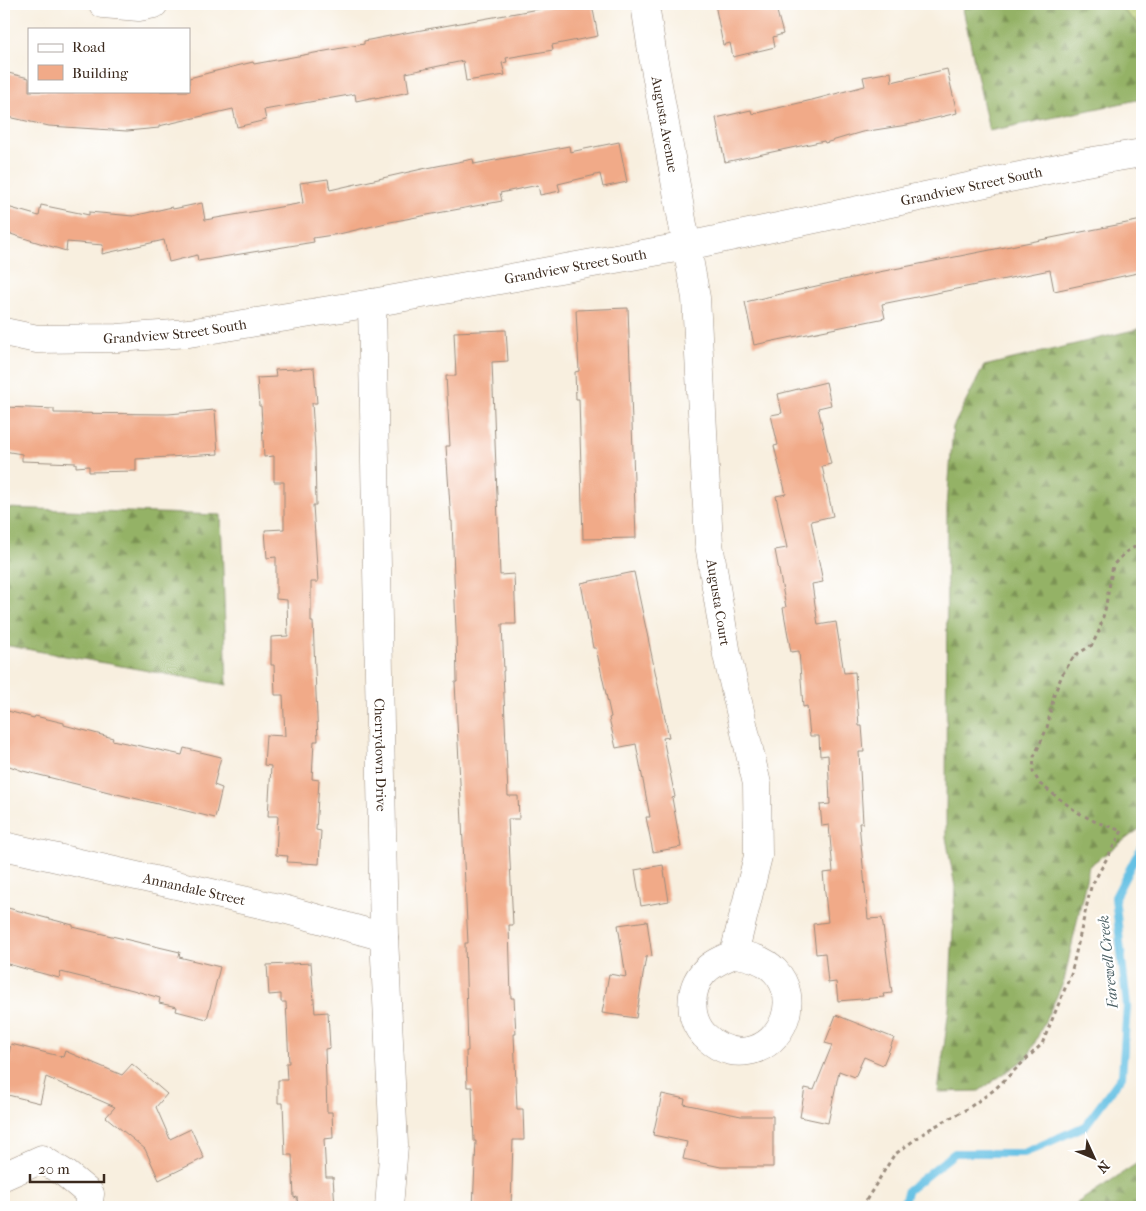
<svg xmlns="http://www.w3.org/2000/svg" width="1146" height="1211" viewBox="0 0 1146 1211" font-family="'IM FELL French Canon',serif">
	<defs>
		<pattern id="grass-dots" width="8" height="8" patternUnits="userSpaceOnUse" patternTransform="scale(1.25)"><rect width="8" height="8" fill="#bbd074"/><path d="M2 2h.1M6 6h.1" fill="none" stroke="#a2b364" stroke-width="1.8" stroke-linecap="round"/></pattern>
		<pattern id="forest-firs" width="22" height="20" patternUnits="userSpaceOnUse" patternTransform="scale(1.25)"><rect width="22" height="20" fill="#94b266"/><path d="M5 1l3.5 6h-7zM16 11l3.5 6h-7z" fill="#7a9153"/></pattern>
	</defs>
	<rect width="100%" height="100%" fill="#fff"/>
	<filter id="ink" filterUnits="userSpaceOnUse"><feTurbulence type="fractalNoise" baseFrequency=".02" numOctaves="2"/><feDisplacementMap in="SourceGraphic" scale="10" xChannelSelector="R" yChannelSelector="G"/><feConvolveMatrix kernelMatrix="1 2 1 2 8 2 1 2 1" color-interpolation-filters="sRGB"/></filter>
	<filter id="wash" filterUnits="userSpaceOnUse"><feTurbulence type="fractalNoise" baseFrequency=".0096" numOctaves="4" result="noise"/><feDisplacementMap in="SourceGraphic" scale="20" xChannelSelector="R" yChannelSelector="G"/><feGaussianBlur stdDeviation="1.12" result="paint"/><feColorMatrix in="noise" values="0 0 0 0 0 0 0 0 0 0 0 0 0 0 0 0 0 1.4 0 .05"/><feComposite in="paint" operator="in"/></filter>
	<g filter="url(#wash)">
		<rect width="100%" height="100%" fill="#f8efdf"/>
		<!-- grass -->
		<path fill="url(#grass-dots)" stroke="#7b7d49" d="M 1116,4 L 1142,4 L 1142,27 Z"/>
		<!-- forest -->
		<path fill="url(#forest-firs)" stroke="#686e42" d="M 962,4 L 1116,4 L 1142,27 L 1142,99 L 989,131 Z
			M 1142,328 L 1142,827 L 1089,866 L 1064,981 L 1028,1057 L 979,1091 L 938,1092 L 949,1009 L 955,887 L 946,837 L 947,507 L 953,427 L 984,366 Z
			M 4,508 L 221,515 L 227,685 L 4,645 Z
			M 1142,1160 L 1142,1207 L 1071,1207 Z"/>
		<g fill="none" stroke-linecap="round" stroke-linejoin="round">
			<!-- stream -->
			<path stroke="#66c1e4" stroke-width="8" d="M 902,1207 L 908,1190 L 955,1153 L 1024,1153 L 1085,1126 L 1122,1076 L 1127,1006 L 1115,897 L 1142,845"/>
		</g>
		<g id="blocks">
			<!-- building -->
			<path fill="#f1aa88" d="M 566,4 L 592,4 L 598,36 L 552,45 L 553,50 L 506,58 L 507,62 L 502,63 L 505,75 L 466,81 L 463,61 L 406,73 L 409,92 L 375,99 L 375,97 L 356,101 L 355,94 L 264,110 L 266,120 L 237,127 L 233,109 L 159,126 L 159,128 L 127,131 L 49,126 L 4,116 L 4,72 L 29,78 L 29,91 L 189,91 L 189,78 L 212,72 L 253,62 L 254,64 L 364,44 L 364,41 L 405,33 Z
				M 715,4 L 775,4 L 783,34 L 773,37 L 775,47 L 733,57 L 730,43 L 723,45 Z
				M 947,69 L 957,113 L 907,125 L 862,132 L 825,143 L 824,141 L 725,162 L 716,118 L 751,110 L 752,114 L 812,100 L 865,86 L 863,77 L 891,72 L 892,82 Z
				M 619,142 L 627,182 L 603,187 L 600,174 L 558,184 L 560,191 L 540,195 L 538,185 L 500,193 L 502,201 L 390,222 L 339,234 L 313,238 L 314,242 L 198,261 L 197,255 L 169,262 L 164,240 L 102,254 L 103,245 L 67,242 L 66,251 L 4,232 L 4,206 L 39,216 L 41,205 L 89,215 L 89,212 L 133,216 L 172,207 L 173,209 L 202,203 L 205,220 L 303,203 L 300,183 L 328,179 L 330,190 L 422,169 L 473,159 L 474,164 L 569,146 L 570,152 Z
				M 1142,220 L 1142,272 L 1054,291 L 1050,270 L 882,304 L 885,318 L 754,345 L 745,302 L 879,272 Z
				M 628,308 L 636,538 L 583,539 L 579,399 L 576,399 L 575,372 L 579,371 L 576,310 Z
				M 506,330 L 508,361 L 492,362 L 500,575 L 514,574 L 516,624 L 502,624 L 504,671 L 503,671 L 508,796 L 518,796 L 519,819 L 508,819 L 513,925 L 509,925 L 511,998 L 514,998 L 516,1034 L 514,1034 L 517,1109 L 523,1109 L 524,1140 L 513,1140 L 511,1207 L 473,1207 L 476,1141 L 474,1141 L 472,1087 L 467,1087 L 466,1051 L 468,1051 L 465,943 L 468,943 L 455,682 L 457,682 L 456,630 L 452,521 L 451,521 L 446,446 L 450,446 L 446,376 L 456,376 L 454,332 Z
				M 314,368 L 317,403 L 312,403 L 315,449 L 316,505 L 313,505 L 318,582 L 311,582 L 311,622 L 313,622 L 318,741 L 314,741 L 312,779 L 319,780 L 316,830 L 321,831 L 319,864 L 287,862 L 288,856 L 276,855 L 278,816 L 268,816 L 271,766 L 264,765 L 266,735 L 285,736 L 283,695 L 275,695 L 274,665 L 271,665 L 271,637 L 288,636 L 287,600 L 276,599 L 276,557 L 267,558 L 265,530 L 284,529 L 284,482 L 274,482 L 274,456 L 264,457 L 261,406 L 259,406 L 257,378 L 276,377 L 275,370 Z
				M 826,382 L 831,405 L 818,408 L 831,464 L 822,466 L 833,516 L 811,521 L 823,582 L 812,584 L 818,625 L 836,622 L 844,673 L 855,672 L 859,726 L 862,726 L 864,752 L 859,752 L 863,823 L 859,823 L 868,919 L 882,918 L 892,993 L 883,994 L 884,997 L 838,1001 L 836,982 L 828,983 L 825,953 L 816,954 L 813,924 L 828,922 L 823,873 L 833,872 L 829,825 L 822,826 L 820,805 L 830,804 L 828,755 L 820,756 L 819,736 L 810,736 L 807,706 L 803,707 L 799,651 L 791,652 L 783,608 L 786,607 L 775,550 L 787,548 L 776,496 L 786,494 L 774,446 L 778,445 L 771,415 L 782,413 L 778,394 Z
				M 4,407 L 54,409 L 54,413 L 168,414 L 215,410 L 218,454 L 136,459 L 136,471 L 89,472 L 89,466 L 76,467 L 76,463 L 22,461 L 22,454 L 4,451 Z
				M 634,572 L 669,737 L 663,738 L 675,797 L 672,798 L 681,847 L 653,852 L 646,817 L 650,817 L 636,744 L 616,748 L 609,718 L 611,717 L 596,648 L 593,648 L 581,583 Z
				M 4,710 L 34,718 L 35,716 L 64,723 L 64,725 L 113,738 L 112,740 L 182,755 L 184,748 L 221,757 L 214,785 L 222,788 L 215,818 L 23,771 L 4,764 Z
				M 663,865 L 669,901 L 641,906 L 635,870 Z
				M 4,907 L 73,925 L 73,927 L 180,952 L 179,957 L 220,967 L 207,1019 L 176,1011 L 177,1007 L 159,1003 L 160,998 L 133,990 L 61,972 L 59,978 L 4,963 Z
				M 647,921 L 652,956 L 646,957 L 636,1018 L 602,1013 L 609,974 L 626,977 L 618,925 Z
				M 311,963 L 315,1013 L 328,1012 L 330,1048 L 325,1049 L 327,1112 L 332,1112 L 333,1138 L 324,1139 L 326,1177 L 333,1177 L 335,1207 L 298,1207 L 297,1197 L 294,1198 L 292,1155 L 285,1155 L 283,1103 L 278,1103 L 278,1080 L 287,1080 L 286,1063 L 289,1063 L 286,1002 L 281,1002 L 281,994 L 269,995 L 267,965 Z
				M 836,1015 L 894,1038 L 883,1065 L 864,1057 L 855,1077 L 839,1071 L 828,1123 L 800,1117 L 805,1088 L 814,1090 L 832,1045 L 825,1043 Z
				M 11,1044 L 63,1057 L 65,1051 L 122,1075 L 132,1064 L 167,1094 L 156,1107 L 170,1139 L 191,1129 L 204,1158 L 159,1180 L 145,1149 L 106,1117 L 115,1107 L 46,1077 L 40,1103 L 4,1094 L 4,1073 Z
				M 662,1094 L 685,1099 L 684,1104 L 741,1116 L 773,1116 L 773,1167 L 721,1167 L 683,1159 L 687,1142 L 653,1135 Z"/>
		</g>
	</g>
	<g filter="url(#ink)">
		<use href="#blocks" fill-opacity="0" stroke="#9a8c7e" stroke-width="1"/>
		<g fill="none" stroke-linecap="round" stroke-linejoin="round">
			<!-- minor casing -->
			<g stroke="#9a8c7e" stroke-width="29">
				<g id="minor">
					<path d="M 103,4 L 139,7 L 154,4"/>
					<path id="s1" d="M 645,4 L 652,51 L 696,298 L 709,544 L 727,655 L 757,784 L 758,856 L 734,954 C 749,956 764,959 775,971 C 801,998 784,1045 748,1051 C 731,1054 716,1047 704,1035 C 688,1018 689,988 704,972 C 712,963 723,959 734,954"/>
					<path id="s2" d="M 372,303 L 384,937 L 394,1145 L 389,1207"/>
					<path id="s3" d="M 4,332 L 37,339 L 117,338 L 189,333 L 372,303 L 687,246 L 1081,163 L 1142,153"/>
					<path id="s4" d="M 4,846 L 287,910 L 384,937"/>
					<path d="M 4,1176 L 42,1159 L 66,1174 L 90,1194 L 88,1207"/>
				</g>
			</g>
			<!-- path -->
			<path stroke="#9a8c7e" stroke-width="3" stroke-dasharray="4 4" stroke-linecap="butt" d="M 862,1207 L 894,1155 L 928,1130 L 967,1109 L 994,1090 L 1042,1044 L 1071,974 L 1091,887 L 1122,831 L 1096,822 L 1077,812 L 1040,784 L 1033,772 L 1034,757 L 1047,728 L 1054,695 L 1062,675 L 1074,656 L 1092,645 L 1099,631 L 1105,610 L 1113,565 L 1126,552 L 1142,543"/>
			<!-- minor -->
			<use href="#minor" stroke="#fff" stroke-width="28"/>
		</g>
	</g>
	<g text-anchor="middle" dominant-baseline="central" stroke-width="4.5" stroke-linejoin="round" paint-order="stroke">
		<!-- street labels -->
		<g font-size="14" fill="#3b2a1e" stroke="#fff">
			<text stroke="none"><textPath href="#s1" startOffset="122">Augusta Avenue</textPath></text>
			<text stroke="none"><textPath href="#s3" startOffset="982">Grandview Street South</textPath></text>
			<text stroke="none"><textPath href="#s3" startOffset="578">Grandview Street South</textPath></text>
			<text stroke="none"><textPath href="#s3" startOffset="172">Grandview Street South</textPath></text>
			<text stroke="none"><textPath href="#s1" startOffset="604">Augusta Court</textPath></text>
			<text stroke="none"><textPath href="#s2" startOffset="452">Cherrydown Drive</textPath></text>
			<text stroke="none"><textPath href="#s4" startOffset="195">Annandale Street</textPath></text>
		</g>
		<!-- water labels -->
		<g font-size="15" font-style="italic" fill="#4a5f63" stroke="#fff">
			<text transform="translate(1108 962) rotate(-96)">Farewell Creek</text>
		</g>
	</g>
	<!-- margin -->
	<rect width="1146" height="1211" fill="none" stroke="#fff" stroke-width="20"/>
	<!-- legend -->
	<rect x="28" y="28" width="162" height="65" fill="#ffffff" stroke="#b1aaa5"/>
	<rect x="38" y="44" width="25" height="8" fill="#ffffff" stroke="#b1aaa5"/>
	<text x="72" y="52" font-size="15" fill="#3b2a1e">Road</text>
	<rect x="38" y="65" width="25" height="15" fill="#f1aa88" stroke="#b1aaa5"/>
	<text x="72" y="78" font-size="15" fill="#3b2a1e">Building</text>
	<!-- north arrow -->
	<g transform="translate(1094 1158) rotate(134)" stroke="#ffffff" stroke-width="4" paint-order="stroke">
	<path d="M0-4L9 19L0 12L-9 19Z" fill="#3b2a1e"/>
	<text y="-8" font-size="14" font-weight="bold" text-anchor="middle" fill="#3b2a1e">N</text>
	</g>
	<!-- scale -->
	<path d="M30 1174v8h74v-8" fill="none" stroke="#3b2a1e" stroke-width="2.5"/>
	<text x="38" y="1174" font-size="15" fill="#3b2a1e" stroke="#ffffff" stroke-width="4" paint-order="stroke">20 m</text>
</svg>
